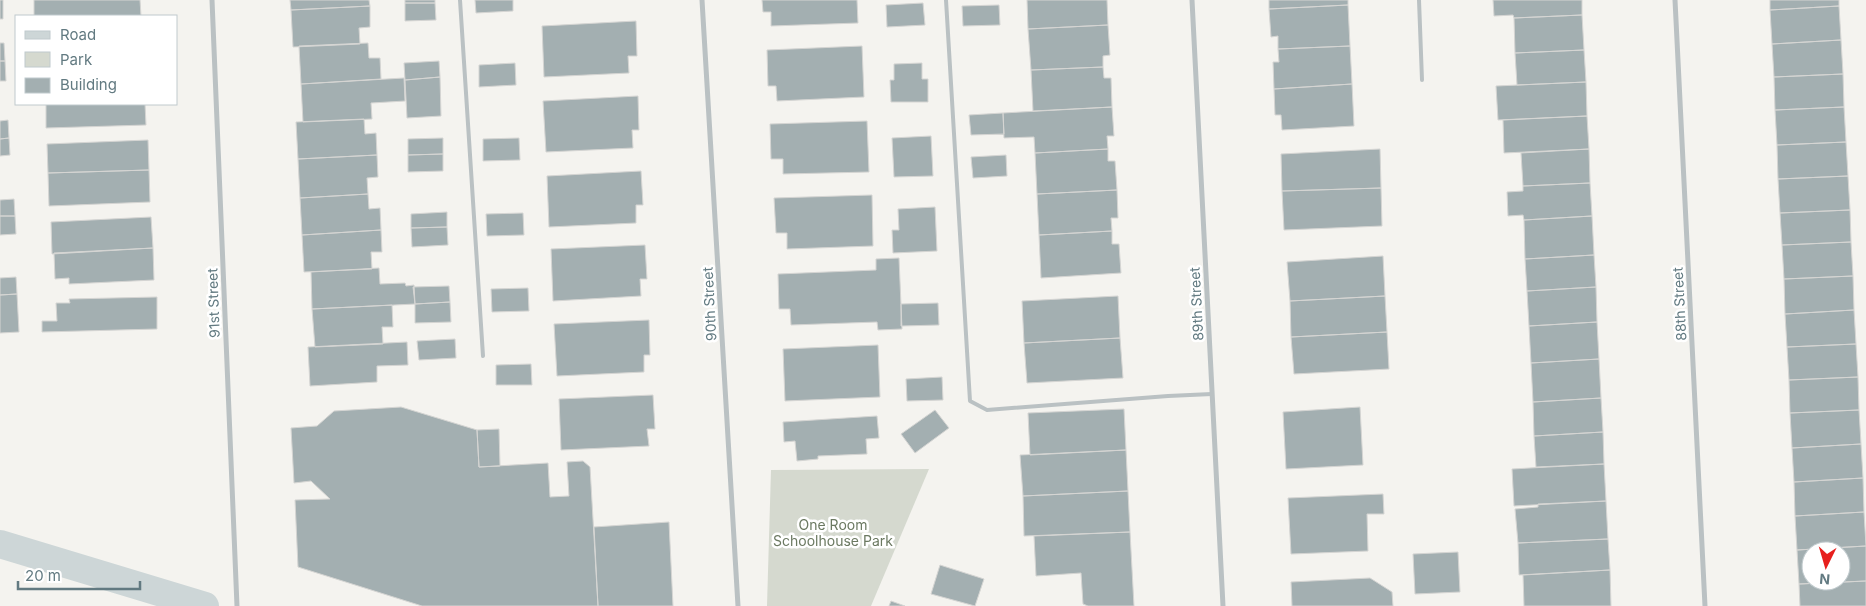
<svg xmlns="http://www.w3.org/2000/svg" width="1866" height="606" viewBox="0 0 1866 606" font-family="Inter,sans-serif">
	<rect width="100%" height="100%" fill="#f4f3ef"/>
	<!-- green -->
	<path fill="#d5d9cf" d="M 929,469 L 871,606 L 767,606 L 771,470 Z"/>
	<!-- building -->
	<path fill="#a3afb1" stroke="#d5d5d3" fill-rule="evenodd" d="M 0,0 L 3,0 L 3,19 L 0,19 Z
		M 34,0 L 140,0 L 141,16 L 34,16 Z
		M 290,0 L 369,0 L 370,6 L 291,10 Z
		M 405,0 L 435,0 L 435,3 L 405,3 Z
		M 475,0 L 513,0 L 513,11 L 476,13 Z
		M 762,0 L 857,0 L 858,23 L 771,26 L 771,12 L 763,12 Z
		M 1027,0 L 1107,0 L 1108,25 L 1028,29 Z
		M 1269,0 L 1348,0 L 1348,5 L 1269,9 Z
		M 1493,0 L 1582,0 L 1582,15 L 1514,18 L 1513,15 L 1494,16 Z
		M 1770,0 L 1839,0 L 1839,6 L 1770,10 Z
		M 405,3 L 435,3 L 436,20 L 405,21 Z
		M 923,3 L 925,25 L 887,27 L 886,5 Z
		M 999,5 L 1000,25 L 963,26 L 962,6 Z
		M 1348,5 L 1350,46 L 1278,49 L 1278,36 L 1271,37 L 1269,9 Z
		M 370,6 L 370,27 L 359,28 L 360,44 L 293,47 L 291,10 Z
		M 1839,6 L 1841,40 L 1772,44 L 1770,10 Z
		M 1582,15 L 1584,50 L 1515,53 L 1514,18 Z
		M 636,21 L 637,56 L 628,56 L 629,73 L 544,77 L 542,26 Z
		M 1108,25 L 1110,55 L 1103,56 L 1103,67 L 1031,70 L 1028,29 Z
		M 1841,40 L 1843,74 L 1774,77 L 1772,44 Z
		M 0,43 L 4,43 L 5,61 L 0,61 Z
		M 368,43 L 369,58 L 380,58 L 381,79 L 301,84 L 299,46 Z
		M 862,46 L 864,97 L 777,101 L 776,86 L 768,86 L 767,50 Z
		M 1350,46 L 1352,84 L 1274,89 L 1273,62 L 1279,62 L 1278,49 Z
		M 1584,50 L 1586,82 L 1517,85 L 1515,53 Z
		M 0,61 L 5,61 L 6,81 L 0,81 Z
		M 439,61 L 440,77 L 405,80 L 404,63 Z
		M 515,63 L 516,85 L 479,87 L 479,65 Z
		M 922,63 L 922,79 L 928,79 L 928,102 L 891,102 L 890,80 L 894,80 L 894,64 Z
		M 1103,67 L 1104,78 L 1111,78 L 1112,107 L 1033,111 L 1031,70 Z
		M 1843,74 L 1844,107 L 1775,110 L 1774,77 Z
		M 440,77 L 441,116 L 407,118 L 405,80 Z
		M 404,78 L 405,101 L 371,103 L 372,119 L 303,122 L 301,84 Z
		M 1586,82 L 1587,116 L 1498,120 L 1496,86 Z
		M 1352,84 L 1354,126 L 1282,130 L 1281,115 L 1275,115 L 1274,89 Z
		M 638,96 L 639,130 L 632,130 L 633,148 L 546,152 L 543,101 Z
		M 46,104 L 145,104 L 146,125 L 46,128 Z
		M 1112,107 L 1114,136 L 1107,136 L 1108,149 L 1035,153 L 1034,137 L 1004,138 L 1003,113 Z
		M 1844,107 L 1846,142 L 1777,145 L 1775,110 Z
		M 1003,113 L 1004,134 L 971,135 L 969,115 Z
		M 1587,116 L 1589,149 L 1504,153 L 1503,120 Z
		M 364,119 L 365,134 L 376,133 L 377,155 L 298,159 L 296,122 Z
		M 8,120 L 9,138 L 0,139 L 0,121 Z
		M 867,121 L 869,172 L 783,174 L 783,159 L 771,159 L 770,124 Z
		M 931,136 L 933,176 L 894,177 L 892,138 Z
		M 9,138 L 10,155 L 0,156 L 0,139 Z
		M 443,138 L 443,154 L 408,155 L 408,139 Z
		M 519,138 L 520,160 L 483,161 L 483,139 Z
		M 148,140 L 149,170 L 48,173 L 47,144 Z
		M 1846,142 L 1848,176 L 1778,179 L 1777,145 Z
		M 1108,149 L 1108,161 L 1115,161 L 1117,190 L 1037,194 L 1035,153 Z
		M 1380,149 L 1381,188 L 1282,191 L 1281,154 Z
		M 1589,149 L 1590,183 L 1523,186 L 1521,153 Z
		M 443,154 L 443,171 L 408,172 L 408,155 Z
		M 377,155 L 378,177 L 367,178 L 368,194 L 300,198 L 298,159 Z
		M 1006,155 L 1007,176 L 973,178 L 971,157 Z
		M 149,170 L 150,202 L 49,206 L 48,173 Z
		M 641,171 L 643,205 L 636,205 L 636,223 L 549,227 L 547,176 Z
		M 1848,176 L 1850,210 L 1780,213 L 1778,179 Z
		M 1590,183 L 1592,216 L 1524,220 L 1523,215 L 1508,216 L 1507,192 L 1523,191 L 1523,186 Z
		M 1381,188 L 1382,226 L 1284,230 L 1282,191 Z
		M 1117,190 L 1118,218 L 1111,218 L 1112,231 L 1039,235 L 1037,194 Z
		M 368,194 L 369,209 L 380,208 L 381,230 L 302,235 L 300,198 Z
		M 872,195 L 873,246 L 787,249 L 787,233 L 776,233 L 774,198 Z
		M 14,199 L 15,216 L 0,216 L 0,200 Z
		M 935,207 L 937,251 L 893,253 L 892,230 L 899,230 L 898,209 Z
		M 1850,210 L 1851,242 L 1782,245 L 1780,213 Z
		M 447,212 L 447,227 L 411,228 L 411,214 Z
		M 523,213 L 524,235 L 487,236 L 486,214 Z
		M 0,216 L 15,216 L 16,234 L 0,235 Z
		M 1592,216 L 1594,255 L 1525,259 L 1524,220 Z
		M 151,217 L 153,248 L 52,254 L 51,222 Z
		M 447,227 L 448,245 L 412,247 L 411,228 Z
		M 381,230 L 382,252 L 371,252 L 372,269 L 304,272 L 302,235 Z
		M 1112,231 L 1112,244 L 1119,244 L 1121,273 L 1041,278 L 1039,235 Z
		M 1851,242 L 1853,276 L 1784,279 L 1782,245 Z
		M 645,245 L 647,279 L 640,279 L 641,296 L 553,301 L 551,249 Z
		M 153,248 L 154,280 L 69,284 L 69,278 L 55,279 L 54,253 Z
		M 1594,255 L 1596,287 L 1527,291 L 1525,259 Z
		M 1383,256 L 1385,296 L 1290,301 L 1287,262 Z
		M 899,258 L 902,329 L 878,330 L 877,322 L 791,325 L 790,309 L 779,309 L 778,274 L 876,270 L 876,259 Z
		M 379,268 L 380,284 L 405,283 L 406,286 L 414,285 L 415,304 L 312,309 L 311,272 Z
		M 1853,276 L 1854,310 L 1785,314 L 1784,279 Z
		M 16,277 L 17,294 L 0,295 L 0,278 Z
		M 449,286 L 450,302 L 415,304 L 413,287 Z
		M 1596,287 L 1597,322 L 1529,326 L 1527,291 Z
		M 528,288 L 529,311 L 492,312 L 491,289 Z
		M 17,294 L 19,332 L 0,333 L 0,295 Z
		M 1118,296 L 1120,338 L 1024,343 L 1022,301 Z
		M 1385,296 L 1387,332 L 1291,337 L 1290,301 Z
		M 157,297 L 157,329 L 42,332 L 42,321 L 57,321 L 56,303 L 70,303 L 69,299 Z
		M 450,302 L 451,322 L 415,323 L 415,304 Z
		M 938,303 L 939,325 L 901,326 L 901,304 Z
		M 392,305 L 393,327 L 382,327 L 383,344 L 315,347 L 312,309 Z
		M 1854,310 L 1856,344 L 1787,347 L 1785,314 Z
		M 649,320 L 650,355 L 644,355 L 644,372 L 557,376 L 554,324 Z
		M 1597,322 L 1599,359 L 1531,363 L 1529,326 Z
		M 1387,332 L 1389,369 L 1294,374 L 1291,337 Z
		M 1120,338 L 1123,378 L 1027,383 L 1024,343 Z
		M 455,339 L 456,358 L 419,360 L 417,341 Z
		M 407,342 L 408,365 L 377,366 L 377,382 L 310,386 L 308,347 Z
		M 1856,344 L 1858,377 L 1789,380 L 1787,347 Z
		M 878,345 L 880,397 L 785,401 L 783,349 Z
		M 1599,359 L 1601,398 L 1533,402 L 1531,363 Z
		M 531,364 L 532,385 L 496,385 L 496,365 Z
		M 942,377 L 943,400 L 907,401 L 906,379 Z
		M 1858,377 L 1859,410 L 1790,413 L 1789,380 Z
		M 653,395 L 655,429 L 647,429 L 649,446 L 561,450 L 559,399 Z
		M 1601,398 L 1603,432 L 1534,436 L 1533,402 Z
		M 401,407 L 477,430 L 479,467 L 548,463 L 550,497 L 569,496 L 567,462 L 583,461 L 590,467 L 598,606 L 422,606 L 298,567 L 295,500 L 330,499 L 311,481 L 294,483 L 291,428 L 317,426 L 334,411 Z
		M 1360,407 L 1363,465 L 1286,469 L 1283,412 Z
		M 1124,409 L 1126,450 L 1030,455 L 1028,413 Z
		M 935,410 L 949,428 L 915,453 L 901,434 Z
		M 1859,410 L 1861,444 L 1792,448 L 1790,413 Z
		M 877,416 L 879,438 L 866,439 L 867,454 L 818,456 L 818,459 L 797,461 L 795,441 L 784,442 L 783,422 Z
		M 499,429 L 500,466 L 479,467 L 477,430 Z
		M 1603,432 L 1604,464 L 1536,467 L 1534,436 Z
		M 1861,444 L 1863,478 L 1794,482 L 1792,448 Z
		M 1126,450 L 1128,491 L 1023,496 L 1020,455 Z
		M 1604,464 L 1606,501 L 1514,506 L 1512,469 Z
		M 1863,478 L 1864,512 L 1795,516 L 1794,482 Z
		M 1128,491 L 1130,532 L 1024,536 L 1023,496 Z
		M 1383,494 L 1384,514 L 1367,514 L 1368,551 L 1291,554 L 1288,498 Z
		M 1606,501 L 1608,539 L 1518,543 L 1515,509 L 1538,507 L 1538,504 Z
		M 1864,512 L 1866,546 L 1797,550 L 1795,516 Z
		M 669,522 L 673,606 L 598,606 L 594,527 Z
		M 1130,532 L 1134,606 L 1088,606 L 1083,604 L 1081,573 L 1036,576 L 1034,536 Z
		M 1608,539 L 1610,570 L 1519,575 L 1518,543 Z
		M 1866,546 L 1866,581 L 1799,584 L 1797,550 ZM 1811,551 L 1841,551 L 1841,581 L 1811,581 Z
		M 1458,552 L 1460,592 L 1415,594 L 1413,554 Z
		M 940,565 L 984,579 L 975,606 L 931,594 Z
		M 1610,570 L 1611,606 L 1524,606 L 1523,575 Z
		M 1370,578 L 1392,592 L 1393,606 L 1292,606 L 1291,582 Z
		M 1866,581 L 1866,606 L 1800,606 L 1799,584 Z
		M 891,601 L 905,606 L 889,606 Z"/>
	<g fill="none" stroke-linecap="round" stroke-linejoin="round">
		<!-- lane -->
		<path stroke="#bac1c3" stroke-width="4" d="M 460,0 L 483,356
			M 946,0 L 970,401 L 987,410 L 1168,396 L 1212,394
			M 1419,0 L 1422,80"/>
		<!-- street -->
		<path stroke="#bac1c3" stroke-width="5" d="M 212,0 L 237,606
			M 702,0 L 738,606
			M 1192,0 L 1223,606
			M 1675,0 L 1705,606"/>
		<!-- primary -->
		<path stroke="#cdd6d7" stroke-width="28" d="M 0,544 L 205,606"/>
	</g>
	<g text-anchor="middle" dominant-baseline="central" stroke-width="5" stroke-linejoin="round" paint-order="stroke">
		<!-- street labels -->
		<g font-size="14" fill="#627a81" stroke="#fff">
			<text transform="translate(213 303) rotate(-92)">91st Street</text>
			<text transform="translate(709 304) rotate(-93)">90th Street</text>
			<text transform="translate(1196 304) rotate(-93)">89th Street</text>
			<text transform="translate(1679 304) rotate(-93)">88th Street</text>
		</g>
		<!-- park labels -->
		<g font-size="14" fill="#6b7961" stroke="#fff">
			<text x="833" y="524">One Room<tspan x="833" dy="16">Schoolhouse Park</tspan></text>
		</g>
	</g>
	<!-- legend -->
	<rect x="15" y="15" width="162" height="90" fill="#ffffff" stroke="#c0cacd"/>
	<rect x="25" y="31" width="25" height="8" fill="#cdd6d7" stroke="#c0cacd"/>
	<text x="60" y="40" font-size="15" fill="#627a81">Road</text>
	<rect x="25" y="52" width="25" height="15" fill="#d5d9cf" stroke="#c0cacd"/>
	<text x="60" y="65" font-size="15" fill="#627a81">Park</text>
	<rect x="25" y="78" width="25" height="15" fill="#a3afb1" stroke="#c0cacd"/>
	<text x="60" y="90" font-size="15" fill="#627a81">Building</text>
	<!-- north arrow -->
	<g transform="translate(1826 566) rotate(185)"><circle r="24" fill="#ffffff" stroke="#c0cacd"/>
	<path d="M0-4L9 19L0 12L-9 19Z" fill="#e71f1d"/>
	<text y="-8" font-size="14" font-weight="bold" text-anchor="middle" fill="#627a81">N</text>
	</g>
	<!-- scale -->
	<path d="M18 581v8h122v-8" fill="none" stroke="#627a81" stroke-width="2.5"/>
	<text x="25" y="581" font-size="15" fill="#627a81" stroke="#ffffff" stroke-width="4" paint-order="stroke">20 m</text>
</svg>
